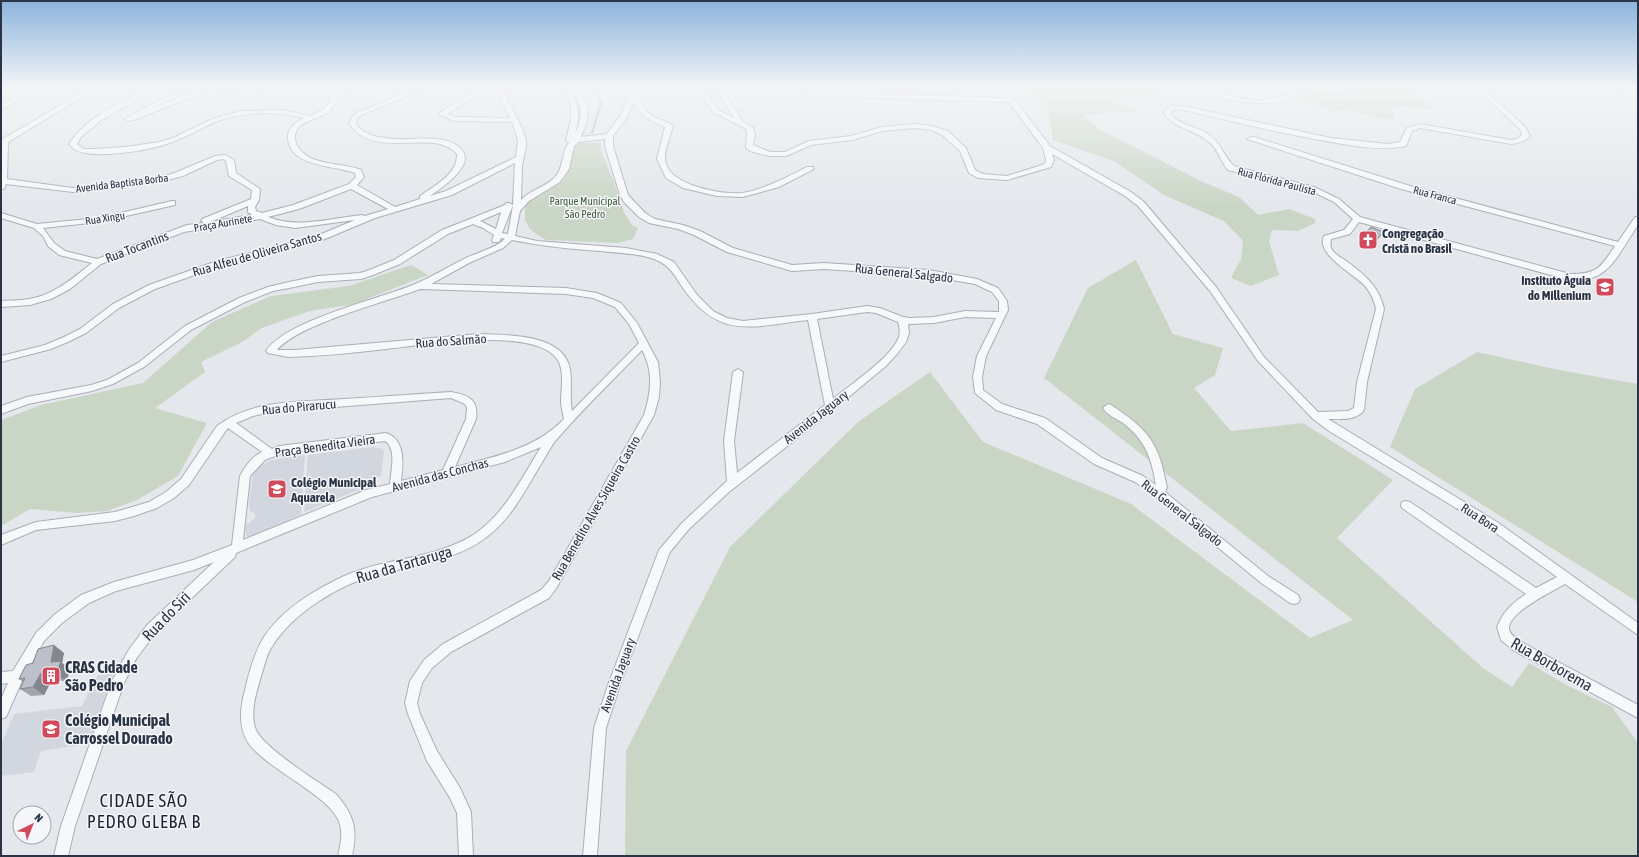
<svg xmlns="http://www.w3.org/2000/svg" width="1639" height="857" viewBox="0 0 1639 857" font-family="'Asap Condensed',sans-serif">
	<rect width="100%" height="100%" fill="#e4e7ec"/>
	<!-- built -->
	<path fill="#d2d6de" d="M 373,447 L 383,449 L 384,453 L 381,476 L 374,478 L 373,484 L 304,512 L 308,455 Z
		M 305,454 L 301,514 L 254,538 L 247,537 L 245,529 L 246,525 L 255,518 L 255,513 L 250,511 L 249,504 L 253,474 L 255,470 L 259,466 L 275,459 Z
		M 113,673 L 89,744 L 41,751 L 34,772 L 1,776 L 1,745 L 14,714 L 82,706 L 98,675 Z"/>
	<!-- green -->
	<path fill="#c9d6c5" d="M 1026,87 L 1163,87 L 1149,96 L 1105,98 L 1133,111 L 1084,115 L 1097,128 L 1201,181 L 1239,197 L 1258,215 L 1289,209 L 1315,219 L 1315,223 L 1298,231 L 1272,230 L 1269,241 L 1279,275 L 1251,286 L 1231,278 L 1241,259 L 1243,241 L 1224,221 L 1164,195 L 1114,161 L 1053,140 L 1047,106 Z
		M 1364,87 L 1391,89 L 1411,87 L 1435,110 L 1402,106 L 1393,107 L 1393,119 L 1378,118 L 1349,109 L 1334,111 L 1295,97 L 1320,90 L 1351,95 L 1365,91 Z
		M 574,143 L 601,143 L 601,151 L 614,182 L 624,213 L 633,226 L 638,228 L 633,239 L 618,243 L 546,240 L 536,234 L 530,229 L 525,220 L 525,210 L 527,203 L 535,196 L 562,182 C 571,171 571,157 574,143 Z
		M 1136,260 L 1173,334 L 1223,348 L 1215,375 L 1194,388 L 1231,431 L 1303,423 L 1393,480 L 1337,538 L 1483,668 L 1512,687 L 1529,663 L 1568,686 L 1612,707 L 1638,743 L 1638,856 L 625,856 L 626,751 L 730,547 L 858,422 L 930,372 L 983,442 L 1131,504 L 1310,638 L 1353,620 L 1044,378 L 1088,288 Z
		M 411,265 L 428,275 L 354,304 L 310,311 L 262,328 L 242,342 L 201,362 L 205,372 L 155,408 L 207,423 L 178,476 L 137,500 L 107,511 L 78,513 L 30,509 L 1,526 L 1,420 L 41,405 L 143,383 L 212,322 L 271,296 L 349,286 Z
		M 1477,352 L 1559,370 L 1638,384 L 1638,602 L 1390,447 L 1415,389 Z"/>
	<g fill="none" stroke-linecap="round" stroke-linejoin="round">
		<!-- stream -->
		<path stroke="#9fb4cc" stroke-width="2" d="M 180,95 L 197,87
			M 592,133 L 601,103 L 594,87"/>
		<!-- minor casing -->
		<g stroke="#a9aeb7" stroke-width="2">
			<path id="minor" d="M 32,87 L 41,87 L 1,110 L 1,105 Z
				M 91,87 L 99,87 L 8,142 L 7,179 L 73,188 L 89,187 L 162,177 L 177,172 L 215,156 L 225,155 L 234,160 L 236,173 L 260,189 L 259,200 L 255,207 L 256,211 L 262,213 L 293,205 L 349,184 L 356,177 L 355,173 C 335,165 290,168 288,138 C 287,128 296,122 304,118 C 281,112 255,112 231,117 C 211,121 194,134 175,141 C 153,150 108,157 85,153 C 78,152 73,149 69,144 C 87,116 121,103 149,87 L 158,87 L 100,121 L 81,137 L 77,144 L 84,149 L 93,149 L 126,147 L 159,142 L 173,138 L 212,119 L 241,111 L 282,110 L 311,116 L 324,109 L 332,98 L 314,87 L 323,87 L 336,94 L 348,87 L 357,87 C 352,92 343,94 339,98 C 334,103 333,109 327,113 C 316,120 289,123 296,143 C 298,150 306,156 313,159 C 328,165 345,164 361,170 L 364,177 L 357,185 L 395,207 L 420,199 L 420,196 C 434,186 458,174 457,154 C 435,127 376,161 350,125 L 349,124 L 352,117 L 357,113 L 419,87 L 429,87 L 361,115 L 357,119 L 356,124 C 363,133 374,137 385,138 C 403,141 420,137 437,139 C 447,140 456,143 462,150 C 475,166 441,188 430,196 L 446,191 L 516,157 L 518,140 L 512,122 L 454,121 L 439,114 L 445,109 L 484,87 L 493,87 L 447,114 L 455,117 L 510,118 L 495,87 L 501,87 L 521,126 L 526,140 L 526,147 L 522,166 L 521,200 C 530,190 546,187 555,177 C 564,168 561,153 569,143 L 566,140 C 572,117 575,109 562,87 L 569,87 C 580,106 580,114 575,135 C 584,112 582,109 571,87 L 578,87 C 590,111 591,112 581,137 L 607,134 L 622,113 L 632,87 L 638,87 C 637,92 639,96 641,100 C 649,122 659,115 673,126 C 671,134 664,151 665,159 C 666,185 721,195 742,193 C 763,190 789,176 807,167 L 813,167 L 814,169 L 779,187 L 743,197 L 717,196 L 683,188 L 666,178 L 657,159 L 665,127 C 651,121 640,117 634,102 L 626,119 L 613,136 L 613,146 L 628,195 L 645,213 L 655,219 L 683,225 L 700,231 L 733,248 L 792,265 L 824,263 L 929,270 L 977,279 L 998,288 L 1007,301 L 1008,310 L 986,356 L 982,377 L 983,390 L 1002,404 L 1045,418 L 1102,458 L 1143,476 L 1156,485 C 1151,457 1146,441 1123,423 C 1117,419 1107,415 1103,408 L 1108,404 L 1111,405 C 1149,430 1159,443 1167,488 L 1165,492 L 1268,576 L 1298,595 L 1300,599 L 1298,603 L 1294,604 L 1290,603 L 1260,582 L 1154,495 L 1135,482 L 1094,464 L 1037,424 L 996,410 L 975,393 L 973,377 L 977,356 L 996,318 L 965,317 L 934,323 L 908,324 L 909,333 L 906,342 L 897,354 L 886,366 L 833,410 L 729,492 L 689,529 L 670,552 L 620,685 L 606,728 L 597,856 L 583,856 L 594,728 L 608,685 L 659,550 L 682,523 L 727,481 L 724,441 L 733,372 L 738,369 L 743,372 L 734,441 L 737,473 L 825,405 L 808,320 C 753,326 720,341 683,288 C 674,274 668,263 651,258 C 635,253 617,253 600,251 C 570,249 541,246 512,240 L 503,248 L 469,263 L 431,284 L 566,288 L 597,293 L 621,303 L 637,323 L 658,362 L 660,382 L 659,397 L 654,415 L 557,587 L 549,598 L 451,652 L 432,668 L 422,683 L 417,703 L 420,714 L 437,751 L 460,788 L 471,812 L 473,856 L 459,856 L 457,813 L 450,798 L 427,761 L 408,714 L 405,703 L 410,681 L 424,660 L 443,644 L 541,590 L 549,581 L 644,415 C 651,392 654,372 642,350 C 614,379 584,408 557,439 C 552,444 548,453 544,459 C 528,485 513,517 488,536 C 457,561 413,565 376,575 C 340,584 293,613 273,645 C 267,653 265,664 262,673 C 257,690 249,713 256,730 C 264,748 318,782 336,794 C 354,815 358,829 352,856 L 338,856 C 340,846 343,835 340,825 C 335,798 268,770 249,744 C 238,728 240,708 245,690 C 249,672 254,653 264,637 C 282,609 315,590 344,576 C 369,565 396,561 422,555 C 441,550 460,544 476,533 C 505,513 523,476 541,447 L 505,462 L 372,497 L 236,553 L 235,557 L 155,633 L 136,659 L 124,683 L 75,826 L 68,856 L 54,856 L 61,826 L 112,681 L 128,651 L 147,625 L 214,562 L 194,570 L 116,591 L 89,603 L 62,623 L 44,641 L 22,681 L 6,717 L 1,719 L 1,699 L 8,683 L 1,684 L 1,672 L 13,671 L 36,633 L 54,615 L 81,595 L 114,582 L 193,560 L 232,545 L 240,476 C 245,467 252,456 262,452 L 228,428 L 225,432 L 189,485 L 174,498 L 157,508 L 134,516 L 115,521 L 36,530 L 1,545 L 1,535 L 36,522 L 115,512 L 149,502 L 166,492 L 181,479 L 217,426 C 252,399 301,402 344,399 C 380,397 415,394 451,392 C 468,395 479,399 476,419 L 455,467 C 493,457 536,449 564,419 C 563,413 561,407 561,401 C 561,389 565,370 557,359 C 535,326 421,345 386,349 C 353,353 321,356 288,357 L 268,353 L 266,351 C 286,320 380,299 415,284 C 432,277 448,267 464,259 C 478,252 494,249 505,239 L 501,238 L 499,242 L 493,242 L 492,240 L 494,235 L 483,228 L 473,224 L 448,234 L 400,264 L 373,275 L 361,279 L 318,282 L 289,288 L 273,291 L 245,302 L 191,330 L 144,367 L 113,384 L 92,391 L 28,404 L 1,414 L 1,406 L 27,397 L 91,385 L 107,380 L 138,363 L 185,326 L 239,298 L 268,287 L 289,282 L 318,276 L 360,273 L 367,271 L 394,260 L 442,230 L 505,205 L 506,203 L 509,203 L 513,205 L 515,163 L 452,195 L 375,218 L 325,239 L 220,266 L 155,289 L 119,308 L 86,333 L 70,341 L 51,349 L 1,362 L 1,356 L 45,345 L 64,337 L 80,329 L 113,304 L 149,285 L 214,262 L 319,235 L 355,220 L 295,228 L 276,225 L 260,219 L 184,232 L 101,264 L 70,289 L 51,299 L 30,305 L 1,307 L 1,301 C 10,300 20,301 29,299 C 54,295 73,278 92,263 L 59,255 L 48,246 L 43,236 L 34,228 L 1,218 L 1,213 L 37,224 L 99,218 L 172,201 L 175,201 L 175,205 L 99,222 L 43,228 L 54,243 L 65,251 L 97,259 L 187,225 L 204,223 L 201,221 L 202,219 L 251,199 L 252,190 L 229,176 L 226,161 L 224,159 L 217,160 L 183,176 L 163,181 L 89,191 L 73,192 L 6,184 L 4,189 L 1,189 L 1,140 ZM 605,139 L 605,146 L 620,195 L 624,202 L 639,217 L 649,223 L 678,229 L 694,235 L 727,252 L 792,271 L 824,269 L 929,276 L 975,284 L 992,292 L 999,301 L 999,312 L 965,311 L 934,317 L 910,318 L 903,317 L 880,308 L 867,306 L 812,314 L 743,321 L 727,318 L 713,311 L 697,295 L 674,262 L 657,254 L 626,248 L 537,241 L 515,236 L 520,211 L 529,201 L 560,182 L 569,169 L 574,146 L 579,142 ZM 351,189 L 388,209 L 365,216 L 362,215 C 331,218 298,229 268,217 L 299,209 ZM 513,205 L 508,234 L 502,233 ZM 248,206 L 248,212 L 252,215 L 210,222 ZM 501,212 L 496,229 L 480,221 ZM 420,289 L 566,294 L 593,298 L 615,307 L 629,324 L 639,343 L 572,411 C 569,396 573,379 569,365 C 559,333 504,335 478,334 L 295,350 L 277,350 C 299,324 386,302 420,289 ZM 867,312 L 876,313 L 898,322 C 900,327 900,332 899,337 C 891,358 851,384 833,399 L 817,319 ZM 451,398 L 465,404 L 467,408 L 466,419 L 443,470 L 401,481 C 403,464 406,440 386,433 L 279,446 L 272,449 L 236,423 L 253,416 L 270,412 ZM 385,441 C 397,449 391,471 390,484 L 366,490 L 243,540 L 250,476 L 265,460 L 280,454 Z
				M 187,87 L 196,87 L 152,109 L 202,87 L 211,87 L 196,95 L 224,89 L 265,87 L 254,92 L 224,93 L 197,99 L 195,98 L 194,96 L 134,120 L 128,121 L 125,119 L 152,104 Z
				M 694,87 L 701,87 L 710,97 L 718,110 L 734,118 L 715,87 L 722,87 L 743,122 L 753,128 L 755,134 L 753,145 L 770,152 L 785,152 L 809,141 L 851,136 L 882,127 L 914,124 L 932,126 L 948,131 L 966,148 L 975,170 L 983,174 L 1007,176 L 1045,164 L 1046,160 L 1043,148 L 1009,102 L 809,96 L 806,94 L 809,92 L 1006,98 L 998,87 L 1005,87 L 1050,146 L 1131,192 L 1144,202 L 1216,287 L 1264,357 L 1318,412 L 1348,411 L 1354,408 L 1357,382 L 1376,309 C 1374,300 1371,293 1365,286 C 1354,274 1315,254 1324,236 L 1344,230 L 1353,219 L 1334,202 L 1309,190 L 1228,170 C 1220,161 1218,149 1209,142 C 1194,129 1174,129 1163,112 L 1172,106 L 1183,106 L 1331,138 L 1388,144 L 1400,142 L 1407,128 L 1420,124 L 1511,140 L 1517,139 L 1522,135 L 1520,129 L 1475,87 L 1482,87 L 1525,127 L 1530,136 C 1524,142 1519,143 1511,144 L 1420,128 L 1412,131 L 1406,146 C 1376,152 1344,144 1315,139 C 1270,131 1227,120 1183,110 L 1175,109 L 1170,113 C 1178,125 1196,126 1208,134 C 1221,142 1223,156 1234,166 L 1314,187 L 1339,199 L 1360,217 L 1570,274 C 1598,274 1600,268 1615,246 L 1401,189 L 1247,139 L 1251,137 L 1254,137 L 1407,185 L 1618,242 L 1635,217 L 1638,217 L 1638,225 C 1614,260 1607,289 1558,277 L 1359,222 L 1350,234 L 1331,239 C 1330,244 1330,248 1333,251 C 1337,256 1344,259 1349,263 C 1365,275 1380,288 1384,309 L 1367,382 L 1364,410 C 1357,421 1339,419 1328,419 L 1497,522 L 1638,623 L 1638,635 L 1565,584 C 1553,591 1509,612 1509,628 C 1509,635 1517,638 1521,642 L 1638,705 L 1638,718 L 1513,650 L 1501,640 L 1497,627 C 1503,612 1512,603 1526,594 L 1402,508 L 1401,505 L 1402,502 L 1406,501 L 1410,502 L 1536,588 L 1557,577 L 1489,528 L 1329,431 L 1313,419 L 1258,361 L 1210,291 L 1138,206 L 1125,196 L 1052,154 L 1054,160 L 1051,167 L 1007,180 L 978,178 L 969,173 L 960,151 L 942,135 L 931,130 L 914,128 L 883,131 L 852,140 L 811,145 L 786,156 L 769,156 L 750,151 L 746,148 L 747,134 L 746,129 L 713,112 L 705,99 Z
				M 1192,87 C 1213,87 1232,99 1253,100 C 1266,100 1279,98 1290,93 C 1298,90 1302,87 1311,87 C 1284,108 1246,105 1215,96 C 1208,94 1198,92 1192,87 Z
				M 1623,87 L 1629,87 L 1626,93 L 1621,92 Z"/>
		</g>
		<!-- minor -->
		<use href="#minor" fill="#f7f8fa" fill-rule="evenodd"/>
	</g>
	<!-- wall -->
	<path fill="#a1a5ae" d="M 1363,236 L 1379,237 L 1372,248 L 1360,242 Z
		M 64,653 L 62,663 L 71,669 L 66,681 L 52,680 L 44,695 L 31,696 L 20,689 L 23,682 L 19,679 L 33,663 Z"/>
	<!-- shaded-wall -->
	<path fill="#83868d" d="M 54,645 L 64,653 L 62,663 L 71,669 L 66,681 L 56,674 L 51,662 Z
		M 41,673 L 52,680 L 44,695 L 33,687 Z"/>
	<!-- building -->
	<path fill="#bbc0ca" stroke="#83868d" d="M 1371,227 L 1383,232 L 1375,242 L 1363,236 Z
		M 54,645 L 51,662 L 61,661 L 56,674 L 41,673 L 33,687 L 20,689 L 25,678 L 19,679 L 26,665 L 33,663 L 38,649 Z"/>
	<!-- sky -->
	<linearGradient id="sky" x2="0" y2="1"><stop stop-color="#8bb4dd"/><stop offset="0.42" stop-color="#f3f4f6"/><stop offset="1" stop-color="#f3f4f6" stop-opacity="0"/></linearGradient>
	<rect width="1639" height="207" fill="url(#sky)"/>
	<!-- icons -->
	<defs>
		<g id="church-square" transform="scale(1)"><rect x="-9" y="-9" width="18" height="18" rx="4" fill="#d1495b" stroke="#f4f6f9"/><path d="M-1.2-6h2.4v3.5h3.3v2.4h-3.3V6h-2.4V-.1h-3.3v-2.4h3.3Z" fill="#fff"/></g>
		<g id="school-square" transform="scale(1)"><rect x="-9" y="-9" width="18" height="18" rx="4" fill="#d1495b" stroke="#f4f6f9"/><path d="M0-5L7-2L0 1L-7-2ZM-4 1L0 2.5L4 1V4Q0 6-4 4Z" fill="#fff"/></g>
		<g id="building-square" transform="scale(1)"><rect x="-9" y="-9" width="18" height="18" rx="4" fill="#d1495b" stroke="#f4f6f9"/><path d="M-4-6H4V6H1V3H-1V6H-4ZM-2.5-4.3h1.7v1.8h-1.7ZM.8-4.3h1.7v1.8H.8ZM-2.5-1h1.7V.8h-1.7ZM.8-1h1.7V.8H.8Z" fill="#fff"/></g>
	</defs>
	<g fill-rule="evenodd">
		<use href="#church-square" x="1368" y="240"/>
		<use href="#school-square" x="1605" y="287"/>
		<use href="#school-square" x="277" y="489"/>
		<use href="#building-square" x="51" y="676"/>
		<use href="#school-square" x="51" y="729"/>
	</g>
	<g text-anchor="middle" dominant-baseline="central" stroke-width="3" stroke-linejoin="round" paint-order="stroke">
		<!-- far-street labels -->
		<g font-size="11" fill="#2b3445" stroke="#f4f6f9">
			<text transform="translate(1277 181) rotate(15)">Rua Flórida Paulista</text>
			<text transform="translate(122 183) rotate(-7)">Avenida Baptista Borba</text>
			<text transform="translate(1435 195) rotate(15)">Rua Franca</text>
			<text transform="translate(105 218) rotate(-9)">Rua Xingu</text>
			<text transform="translate(223 223) rotate(-10)">Praça Aurinete</text>
		</g>
		<!-- far-park labels -->
		<g font-size="11" fill="#3f6138" stroke="#f4f6f9">
			<text x="585" y="201">Parque Municipal<tspan x="585" dy="13">São Pedro</tspan></text>
		</g>
		<!-- poi labels -->
		<g font-size="13" font-weight="bold" fill="#2b3445" stroke="#f4f6f9" text-anchor="start">
			<text x="1382" y="233">Congregação<tspan x="1382" dy="15">Cristã no Brasil</tspan></text>
			<text x="1591" y="280" text-anchor="end">Instituto Águia<tspan x="1591" dy="15">do Millenium</tspan></text>
			<text x="291" y="482">Colégio Municipal<tspan x="291" dy="15">Aquarela</tspan></text>
		</g>
		<!-- street labels -->
		<g font-size="13" fill="#2b3445" stroke="#f4f6f9">
			<text transform="translate(137 247) rotate(-21)">Rua Tocantins</text>
			<text transform="translate(257 254) rotate(-16)">Rua Alfeu de Oliveira Santos</text>
			<text transform="translate(904 273) rotate(6)">Rua General Salgado</text>
			<text transform="translate(451 341) rotate(-4)">Rua do Salmão</text>
			<text transform="translate(299 407) rotate(-5)">Rua do Pirarucu</text>
			<text transform="translate(816 417) rotate(-38)">Avenida Jaguary</text>
			<text transform="translate(325 446) rotate(-8)">Praça Benedita Vieira</text>
			<text transform="translate(440 475) rotate(-15)">Avenida das Conchas</text>
			<text transform="translate(596 508) rotate(-60)">Rua Benedito Alves Siqueira Castro</text>
			<text transform="translate(1182 513) rotate(38)">Rua General Salgado</text>
			<text transform="translate(1480 518) rotate(33)">Rua Bora</text>
			<text transform="translate(618 675) rotate(-70)">Avenida Jaguary</text>
		</g>
		<!-- near-street labels -->
		<g font-size="16" fill="#2b3445" stroke="#f4f6f9">
			<text transform="translate(404 564) rotate(-16)">Rua da Tartaruga</text>
			<text transform="translate(166 616) rotate(-46)">Rua do Siri</text>
			<text transform="translate(1552 664) rotate(30)">Rua Borborema</text>
		</g>
		<!-- near-poi labels -->
		<g font-size="16" font-weight="bold" fill="#2b3445" stroke="#f4f6f9" text-anchor="start">
			<text x="65" y="667">CRAS Cidade<tspan x="65" dy="18">São Pedro</tspan></text>
			<text x="65" y="720">Colégio Municipal<tspan x="65" dy="18">Carrossel Dourado</tspan></text>
		</g>
		<!-- near-quarter labels -->
		<g font-size="18" letter-spacing="1" fill="#1d2536" stroke="#f4f6f9">
			<text x="144" y="800">CIDADE SÃO<tspan x="144" dy="21">PEDRO GLEBA B</tspan></text>
		</g>
	</g>
	<!-- border -->
	<rect width="1639" height="857" fill="none" stroke="#2b3445" stroke-width="4"/>
	<!-- north arrow -->
	<g transform="translate(32 825) rotate(43)"><circle r="19" fill="#f4f6f9" stroke="#a4a8b1"/>
	<path d="M0-3L7 15L0 10L-7 15Z" fill="#d1495b"/>
	<text y="-6" font-size="11" font-weight="bold" text-anchor="middle" fill="#2b3445">N</text>
	</g>
</svg>
